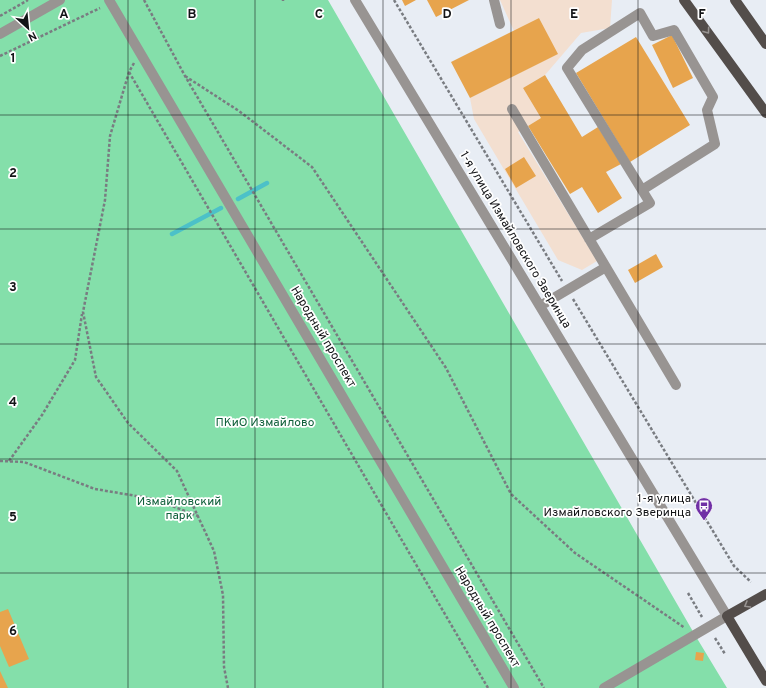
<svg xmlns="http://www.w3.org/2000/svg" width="766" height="688" viewBox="0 0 766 688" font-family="Overpass,sans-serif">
	<rect width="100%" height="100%" fill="#e8edf4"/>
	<!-- industrial -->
	<path fill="#f3dfd0" d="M 500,0 L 612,0 L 610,28 L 581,33 L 545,75 L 523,88 L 541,118 L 518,132 L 597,261 L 582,270 L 558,260 L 474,119 L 470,98 L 557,54 L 539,18 L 514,31 Z"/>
	<!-- green -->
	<path fill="#84dfaa" d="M 0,0 L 328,0 L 695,635 L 727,688 L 0,688 Z"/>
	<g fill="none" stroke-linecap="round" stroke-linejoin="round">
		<!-- stream -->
		<path stroke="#4cc1c8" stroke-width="4.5" d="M 238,199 L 267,183
			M 172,234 L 221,208"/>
	</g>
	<!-- building -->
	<path fill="#e7a44d" d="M 402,0 L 416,0 L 405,6 Z
		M 427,0 L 469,0 L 436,17 Z
		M 539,18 L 558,54 L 470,98 L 451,62 Z
		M 672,35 L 693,78 L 673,88 L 652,45 Z
		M 636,37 L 690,125 L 630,162 L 576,73 Z
		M 545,75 L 582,137 L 598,127 L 621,164 L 606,172 L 622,198 L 598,213 L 582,187 L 570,194 L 528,126 L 541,118 L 523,88 Z
		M 524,157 L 536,176 L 516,188 L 505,169 Z
		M 656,254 L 663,267 L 635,283 L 628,270 Z
		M 8,609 L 29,659 L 9,667 L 0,646 L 0,612 Z
		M 696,652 L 704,653 L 703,661 L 695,660 Z
		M 0,671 L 8,688 L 0,688 Z"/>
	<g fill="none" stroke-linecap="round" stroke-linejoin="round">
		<!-- path -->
		<path stroke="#797c81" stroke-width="2.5" stroke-dasharray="3 2" stroke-linecap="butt" d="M 144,0 L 185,76 L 544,688
			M 283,0 L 283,1
			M 394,0 L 562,281
			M 0,16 L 28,0
			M 0,56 L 100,8
			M 134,63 L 129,72 L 110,136 L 105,200 L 83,312 L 96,377 L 128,423 L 177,471 L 214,551 L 223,595 L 224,667 L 228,688
			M 129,72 L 488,688
			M 185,76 L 239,111 L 312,167 L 446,368 L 511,494 L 575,553 L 685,628
			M 573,299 L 734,566 L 751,582
			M 0,461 L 24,462 L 95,489 L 154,499 L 198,516
			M 9,461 L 42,415 L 75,360 L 82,314
			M 688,593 L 702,617
			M 715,638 L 725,654"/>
		<!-- minor -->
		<path stroke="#989492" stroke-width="10" d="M 109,0 L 514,688
			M 355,0 L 727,616 L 604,688
			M 494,0 L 500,24
			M 0,34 L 60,0
			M 512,109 L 676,385
			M 589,239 L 650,203 L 642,190 L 715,144 L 707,110 L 713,97 L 674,30 L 653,36 L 640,13 L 582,50 L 567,68 L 642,190
			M 540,306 L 606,267"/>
		<!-- major -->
		<path stroke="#534d4a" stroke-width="10" d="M 684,0 L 766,113
			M 735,0 L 766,44
			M 766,594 L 727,616 L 766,681"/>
	</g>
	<!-- one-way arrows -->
	<defs><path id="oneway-chevron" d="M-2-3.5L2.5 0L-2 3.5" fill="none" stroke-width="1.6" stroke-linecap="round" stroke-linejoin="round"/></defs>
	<g stroke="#989492">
		<use href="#oneway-chevron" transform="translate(707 31) rotate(54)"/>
		<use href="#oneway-chevron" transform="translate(747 605) rotate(150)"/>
	</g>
	<!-- grid -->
	<path fill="none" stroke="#131417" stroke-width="1" stroke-opacity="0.55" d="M 128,0 L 128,688M 255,0 L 255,688M 383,0 L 383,688M 511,0 L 511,688M 638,0 L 638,688M 0,115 L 766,115M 0,229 L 766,229M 0,344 L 766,344M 0,459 L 766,459M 0,573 L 766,573"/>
	<!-- icons -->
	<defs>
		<g id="bus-pin" transform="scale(0.9)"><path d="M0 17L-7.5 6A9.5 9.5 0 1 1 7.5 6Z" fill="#7030a5" stroke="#fff"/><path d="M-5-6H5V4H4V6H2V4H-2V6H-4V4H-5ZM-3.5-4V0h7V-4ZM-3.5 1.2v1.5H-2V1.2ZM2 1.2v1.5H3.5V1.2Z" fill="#fff"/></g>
	</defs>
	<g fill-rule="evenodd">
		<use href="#bus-pin" x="704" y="506"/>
	</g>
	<g text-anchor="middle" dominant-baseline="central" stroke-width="3.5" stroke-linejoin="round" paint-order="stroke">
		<!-- street labels -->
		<g font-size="12" fill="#131417" stroke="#fff">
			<text transform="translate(515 240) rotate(59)">1-я улица Измайловского Зверинца</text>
			<text transform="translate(323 337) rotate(59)">Народный проспект</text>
			<text transform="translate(487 617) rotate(59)">Народный проспект</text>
		</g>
		<!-- park labels -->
		<g font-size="12" fill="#10603b" stroke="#fff">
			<text x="265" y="423">ПКиО Измайлово</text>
			<text x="179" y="502">Измайловский<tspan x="179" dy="14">парк</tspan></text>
		</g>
		<!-- poi labels -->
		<g font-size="12" fill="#131417" stroke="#fff" text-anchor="end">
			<text x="691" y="499">1-я улица<tspan x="691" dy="14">Измайловского Зверинца</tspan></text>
		</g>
	</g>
	<g font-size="13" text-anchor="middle" font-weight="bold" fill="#131417" stroke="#fff" stroke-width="3.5" stroke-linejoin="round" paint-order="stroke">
		<text x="64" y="18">A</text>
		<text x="192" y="18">B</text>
		<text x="319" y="18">C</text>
		<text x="447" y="18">D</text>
		<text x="574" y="18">E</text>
		<text x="702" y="18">F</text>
		<text x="13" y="62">1</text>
		<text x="13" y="177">2</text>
		<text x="13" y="291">3</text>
		<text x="13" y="406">4</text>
		<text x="13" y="521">5</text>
		<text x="13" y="635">6</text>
	</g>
	<!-- north arrow -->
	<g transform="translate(28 28) rotate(153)" stroke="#ffffff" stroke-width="3" paint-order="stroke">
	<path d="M0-3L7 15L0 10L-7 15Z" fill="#131417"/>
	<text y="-6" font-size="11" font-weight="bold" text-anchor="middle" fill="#131417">N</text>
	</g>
</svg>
